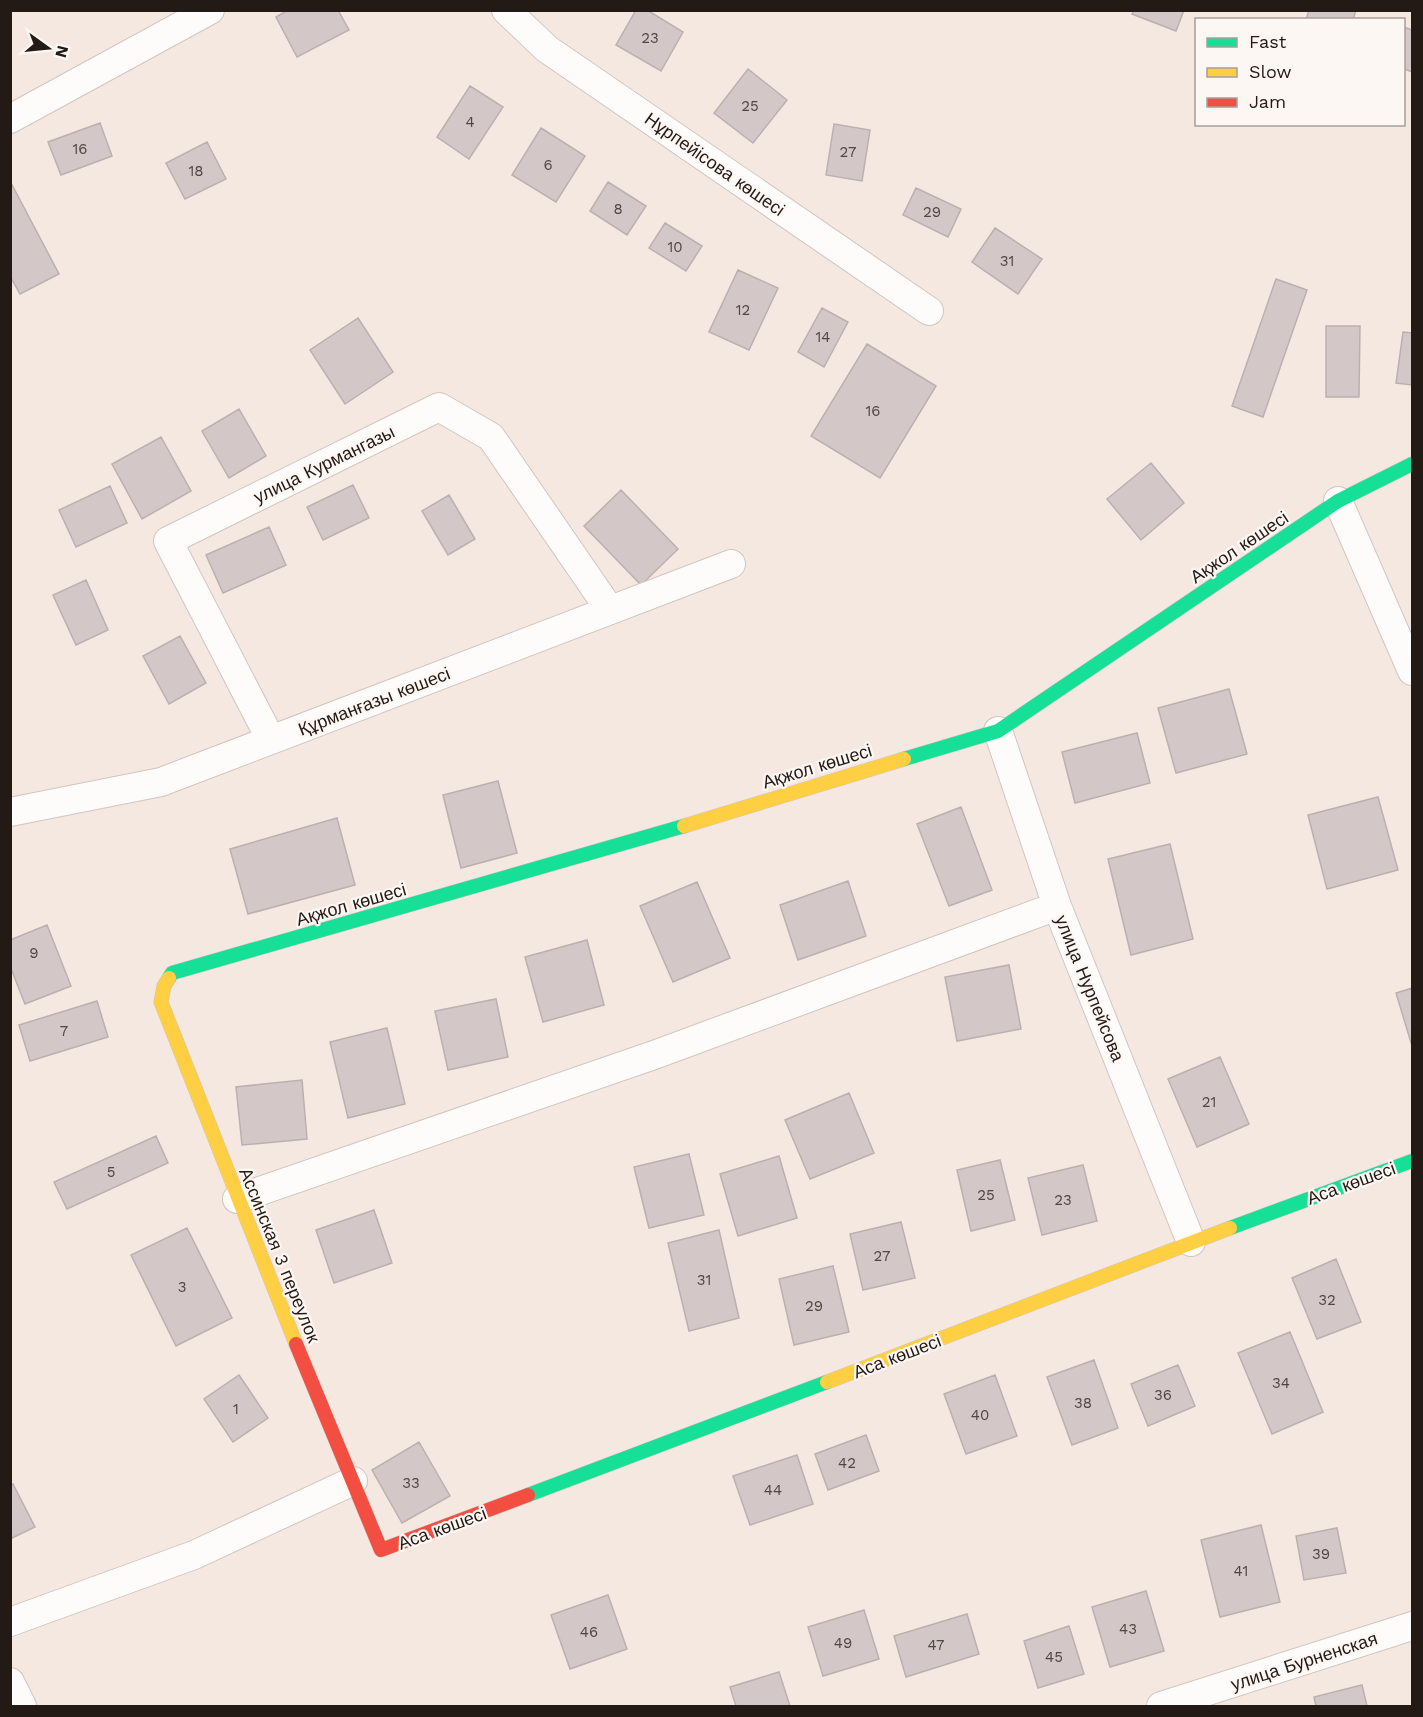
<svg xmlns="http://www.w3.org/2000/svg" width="1423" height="1717" viewBox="0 0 1423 1717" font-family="'Work Sans',sans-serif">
	<rect width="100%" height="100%" fill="#f5e8e1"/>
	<!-- building -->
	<path fill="#d3c8c7" stroke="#bbb0b0" stroke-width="1.5" d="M 288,10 L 338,10 L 349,30 L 297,57 L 276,17 Z
		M 636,10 L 647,10 L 683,32 L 661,71 L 616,45 Z
		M 1134,10 L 1184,10 L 1176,31 L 1132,14 Z
		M 1309,10 L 1356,10 L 1353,20 L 1306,20 Z
		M 1404,27 L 1412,30 L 1412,72 L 1404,69 Z
		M 748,69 L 787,100 L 753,143 L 714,113 Z
		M 470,86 L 503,107 L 469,159 L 437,137 Z
		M 100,123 L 112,156 L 61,175 L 48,142 Z
		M 834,124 L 870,130 L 862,181 L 826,175 Z
		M 541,128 L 585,156 L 556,202 L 512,175 Z
		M 207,142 L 226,179 L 185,199 L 166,163 Z
		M 10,181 L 59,274 L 20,294 L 10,276 Z
		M 608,182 L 646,206 L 627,235 L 590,211 Z
		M 916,188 L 961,209 L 948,237 L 903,215 Z
		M 665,223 L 702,246 L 686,271 L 649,248 Z
		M 995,228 L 1042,259 L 1018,294 L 972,262 Z
		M 738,270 L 778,288 L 749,350 L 709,332 Z
		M 1276,279 L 1307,290 L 1263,417 L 1232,406 Z
		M 822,308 L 848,322 L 824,367 L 798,352 Z
		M 358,318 L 393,372 L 345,404 L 310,350 Z
		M 1326,326 L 1360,326 L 1359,397 L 1326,397 Z
		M 1403,332 L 1412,333 L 1412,385 L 1396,383 Z
		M 867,344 L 936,386 L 880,478 L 811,436 Z
		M 239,409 L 266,456 L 229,478 L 202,431 Z
		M 161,437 L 191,491 L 142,519 L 112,464 Z
		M 1151,463 L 1184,503 L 1141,540 L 1107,499 Z
		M 353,485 L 369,518 L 323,540 L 307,507 Z
		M 110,486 L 127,523 L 76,547 L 59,510 Z
		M 621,490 L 678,549 L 641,585 L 584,526 Z
		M 449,495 L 475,539 L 448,555 L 422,511 Z
		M 269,527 L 286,565 L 223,593 L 206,555 Z
		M 86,580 L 108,630 L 76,645 L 53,595 Z
		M 180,636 L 206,683 L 169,704 L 143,656 Z
		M 1229,689 L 1247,754 L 1176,773 L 1158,708 Z
		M 1137,733 L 1150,783 L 1075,803 L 1062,752 Z
		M 498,781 L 517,853 L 461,868 L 443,795 Z
		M 1378,797 L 1398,870 L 1327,889 L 1308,815 Z
		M 961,807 L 992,890 L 949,906 L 917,824 Z
		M 337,818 L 355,885 L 248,914 L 230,849 Z
		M 1170,844 L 1193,939 L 1131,955 L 1108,859 Z
		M 848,881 L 866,936 L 798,960 L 780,905 Z
		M 697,882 L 730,958 L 673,982 L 640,906 Z
		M 47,925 L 71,986 L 25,1004 L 10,966 L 10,940 Z
		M 587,940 L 604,1005 L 543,1022 L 525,957 Z
		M 1009,965 L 1021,1029 L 957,1041 L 945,977 Z
		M 1412,988 L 1412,1046 L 1396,993 Z
		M 496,999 L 508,1057 L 448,1070 L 435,1011 Z
		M 97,1001 L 108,1037 L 30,1061 L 19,1025 Z
		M 387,1028 L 405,1104 L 348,1118 L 330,1042 Z
		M 1220,1057 L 1249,1124 L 1197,1147 L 1168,1079 Z
		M 302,1080 L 307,1139 L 242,1145 L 236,1087 Z
		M 849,1093 L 874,1153 L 810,1179 L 785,1120 Z
		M 156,1136 L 168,1163 L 67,1209 L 54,1182 Z
		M 689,1154 L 704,1215 L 649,1228 L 634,1167 Z
		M 779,1156 L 797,1218 L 738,1236 L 720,1174 Z
		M 1000,1160 L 1015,1220 L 971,1231 L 957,1170 Z
		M 1083,1165 L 1097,1221 L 1042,1235 L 1028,1178 Z
		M 374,1210 L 392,1263 L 334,1283 L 316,1230 Z
		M 901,1222 L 915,1278 L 863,1290 L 850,1234 Z
		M 187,1228 L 232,1318 L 176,1346 L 131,1255 Z
		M 719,1230 L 739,1318 L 689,1331 L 668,1243 Z
		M 1336,1259 L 1361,1322 L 1317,1339 L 1292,1278 Z
		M 833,1266 L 849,1332 L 794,1345 L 779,1279 Z
		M 1290,1332 L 1323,1412 L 1272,1434 L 1238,1353 Z
		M 1094,1360 L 1118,1428 L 1072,1445 L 1047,1377 Z
		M 1178,1365 L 1195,1406 L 1148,1426 L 1131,1384 Z
		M 239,1375 L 268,1418 L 233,1442 L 204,1399 Z
		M 995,1375 L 1017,1436 L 966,1454 L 944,1394 Z
		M 866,1435 L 879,1471 L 828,1490 L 815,1454 Z
		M 419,1442 L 450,1496 L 402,1523 L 372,1470 Z
		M 797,1455 L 813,1504 L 750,1525 L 733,1476 Z
		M 13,1484 L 35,1527 L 10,1539 L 10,1485 Z
		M 1261,1525 L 1280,1602 L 1220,1617 L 1201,1540 Z
		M 1337,1528 L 1346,1573 L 1304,1580 L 1296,1536 Z
		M 1146,1591 L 1164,1651 L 1110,1667 L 1092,1607 Z
		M 608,1595 L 627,1649 L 570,1669 L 551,1615 Z
		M 864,1610 L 879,1659 L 823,1676 L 808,1627 Z
		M 967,1614 L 979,1654 L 906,1677 L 894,1636 Z
		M 1069,1626 L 1084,1674 L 1038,1688 L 1024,1641 Z
		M 779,1672 L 790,1706 L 736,1706 L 730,1687 Z
		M 1362,1685 L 1367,1706 L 1316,1706 L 1314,1697 Z"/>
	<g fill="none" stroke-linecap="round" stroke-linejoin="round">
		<!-- street casing -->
		<g stroke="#d1c5c0" stroke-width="30">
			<path id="street" d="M 506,10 L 547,49 L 929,311
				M 10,119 L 210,10
				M 1338,501 L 1412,671
				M 998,731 L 1057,906 L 1191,1242
				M 271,740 L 168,541 L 439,407 L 491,437 L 610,610
				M 10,812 L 161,782 L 731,564
				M 237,1199 L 654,1055 L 1057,906
				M 10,1622 L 194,1555 L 353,1481
				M 10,1682 L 22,1706
				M 1161,1706 L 1412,1626"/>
		</g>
		<!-- fast casing -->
		<g stroke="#d1c5c0" stroke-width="15">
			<path id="fast" d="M 904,759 L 998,731 L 1338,501 L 1412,464
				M 169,978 L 172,973 L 684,826
				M 1230,1228 L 1412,1161
				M 528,1495 L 827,1382"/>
		</g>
		<!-- slow casing -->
		<g stroke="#d1c5c0" stroke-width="15">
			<path id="slow" d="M 684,826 L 904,759
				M 169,978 L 164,986 L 161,1002 L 296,1344
				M 827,1382 L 1230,1228"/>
		</g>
		<!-- jam casing -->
		<g stroke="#d1c5c0" stroke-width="15">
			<path id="jam" d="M 296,1344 L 381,1550 L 528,1495"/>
		</g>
		<!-- street -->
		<use href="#street" stroke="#fefcfa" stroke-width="28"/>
		<!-- fast -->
		<use href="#fast" stroke="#16e098" stroke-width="14"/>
		<!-- slow -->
		<use href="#slow" stroke="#ffcf43" stroke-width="14"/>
		<!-- jam -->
		<use href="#jam" stroke="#f24e42" stroke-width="14"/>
	</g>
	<g text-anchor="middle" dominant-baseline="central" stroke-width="4.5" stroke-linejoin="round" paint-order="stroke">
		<!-- number labels -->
		<g font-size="15" fill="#504642">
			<text x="650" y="38">23</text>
			<text x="750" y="106">25</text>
			<text x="470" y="122">4</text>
			<text x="80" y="149">16</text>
			<text x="848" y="152">27</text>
			<text x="548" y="165">6</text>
			<text x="196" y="171">18</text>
			<text x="618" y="209">8</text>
			<text x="932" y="212">29</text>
			<text x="675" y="247">10</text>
			<text x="1007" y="261">31</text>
			<text x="743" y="310">12</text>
			<text x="823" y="337">14</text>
			<text x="873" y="411">16</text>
			<text x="34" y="953">9</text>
			<text x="64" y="1031">7</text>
			<text x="1209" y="1102">21</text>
			<text x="111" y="1172">5</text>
			<text x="986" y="1195">25</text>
			<text x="1063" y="1200">23</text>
			<text x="882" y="1256">27</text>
			<text x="704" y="1280">31</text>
			<text x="182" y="1287">3</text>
			<text x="1327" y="1300">32</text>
			<text x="814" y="1306">29</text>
			<text x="1281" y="1383">34</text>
			<text x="1163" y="1395">36</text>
			<text x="1083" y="1403">38</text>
			<text x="236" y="1409">1</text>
			<text x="980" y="1415">40</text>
			<text x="847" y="1463">42</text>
			<text x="411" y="1483">33</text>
			<text x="773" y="1490">44</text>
			<text x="1321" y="1554">39</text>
			<text x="1241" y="1571">41</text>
			<text x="1128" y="1629">43</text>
			<text x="589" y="1632">46</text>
			<text x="843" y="1643">49</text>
			<text x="936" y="1645">47</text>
			<text x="1054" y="1657">45</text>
		</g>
		<!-- street labels -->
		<g font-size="18" fill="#241a15" stroke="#fdf7f4">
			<text transform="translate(715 164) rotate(35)">Нұрпейісова көшесі</text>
			<text transform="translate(324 464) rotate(-26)">улица Курмангазы</text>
			<text transform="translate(1239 547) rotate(-34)">Ақжол көшесі</text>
			<text transform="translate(374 701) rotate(-21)">Құрманғазы көшесі</text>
			<text transform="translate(817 766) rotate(-17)">Ақжол көшесі</text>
			<text transform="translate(351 904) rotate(-16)">Ақжол көшесі</text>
			<text transform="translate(1090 988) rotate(68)">улица Нурпейсова</text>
			<text transform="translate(1351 1183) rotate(-20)">Аса көшесі</text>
			<text transform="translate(280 1255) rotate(68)">Ассинская 3 переулок</text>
			<text transform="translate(897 1356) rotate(-21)">Аса көшесі</text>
			<text transform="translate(442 1528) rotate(-20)">Аса көшесі</text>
			<text transform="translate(1304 1661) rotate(-18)">улица Бурненская</text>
		</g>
	</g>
	<!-- border -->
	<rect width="1423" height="1717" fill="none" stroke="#241a15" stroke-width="24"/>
	<!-- legend -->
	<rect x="1195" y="18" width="210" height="108" fill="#fdf7f4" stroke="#a69f9b" stroke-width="1.5"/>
	<rect x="1207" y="38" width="30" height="9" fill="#16e098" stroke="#a69f9b" stroke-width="1.5"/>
	<text x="1249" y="48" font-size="18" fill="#241a15">Fast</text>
	<rect x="1207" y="68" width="30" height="9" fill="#ffcf43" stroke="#a69f9b" stroke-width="1.5"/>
	<text x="1249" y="78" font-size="18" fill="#241a15">Slow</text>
	<rect x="1207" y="98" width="30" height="9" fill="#f24e42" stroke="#a69f9b" stroke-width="1.5"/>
	<text x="1249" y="108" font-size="18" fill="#241a15">Jam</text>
	<!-- north arrow -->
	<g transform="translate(48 48) rotate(105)" stroke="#fdf7f4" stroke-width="4.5" paint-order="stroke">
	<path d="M0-4.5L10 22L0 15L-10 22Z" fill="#241a15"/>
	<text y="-9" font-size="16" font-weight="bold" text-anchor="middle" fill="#241a15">N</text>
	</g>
</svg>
